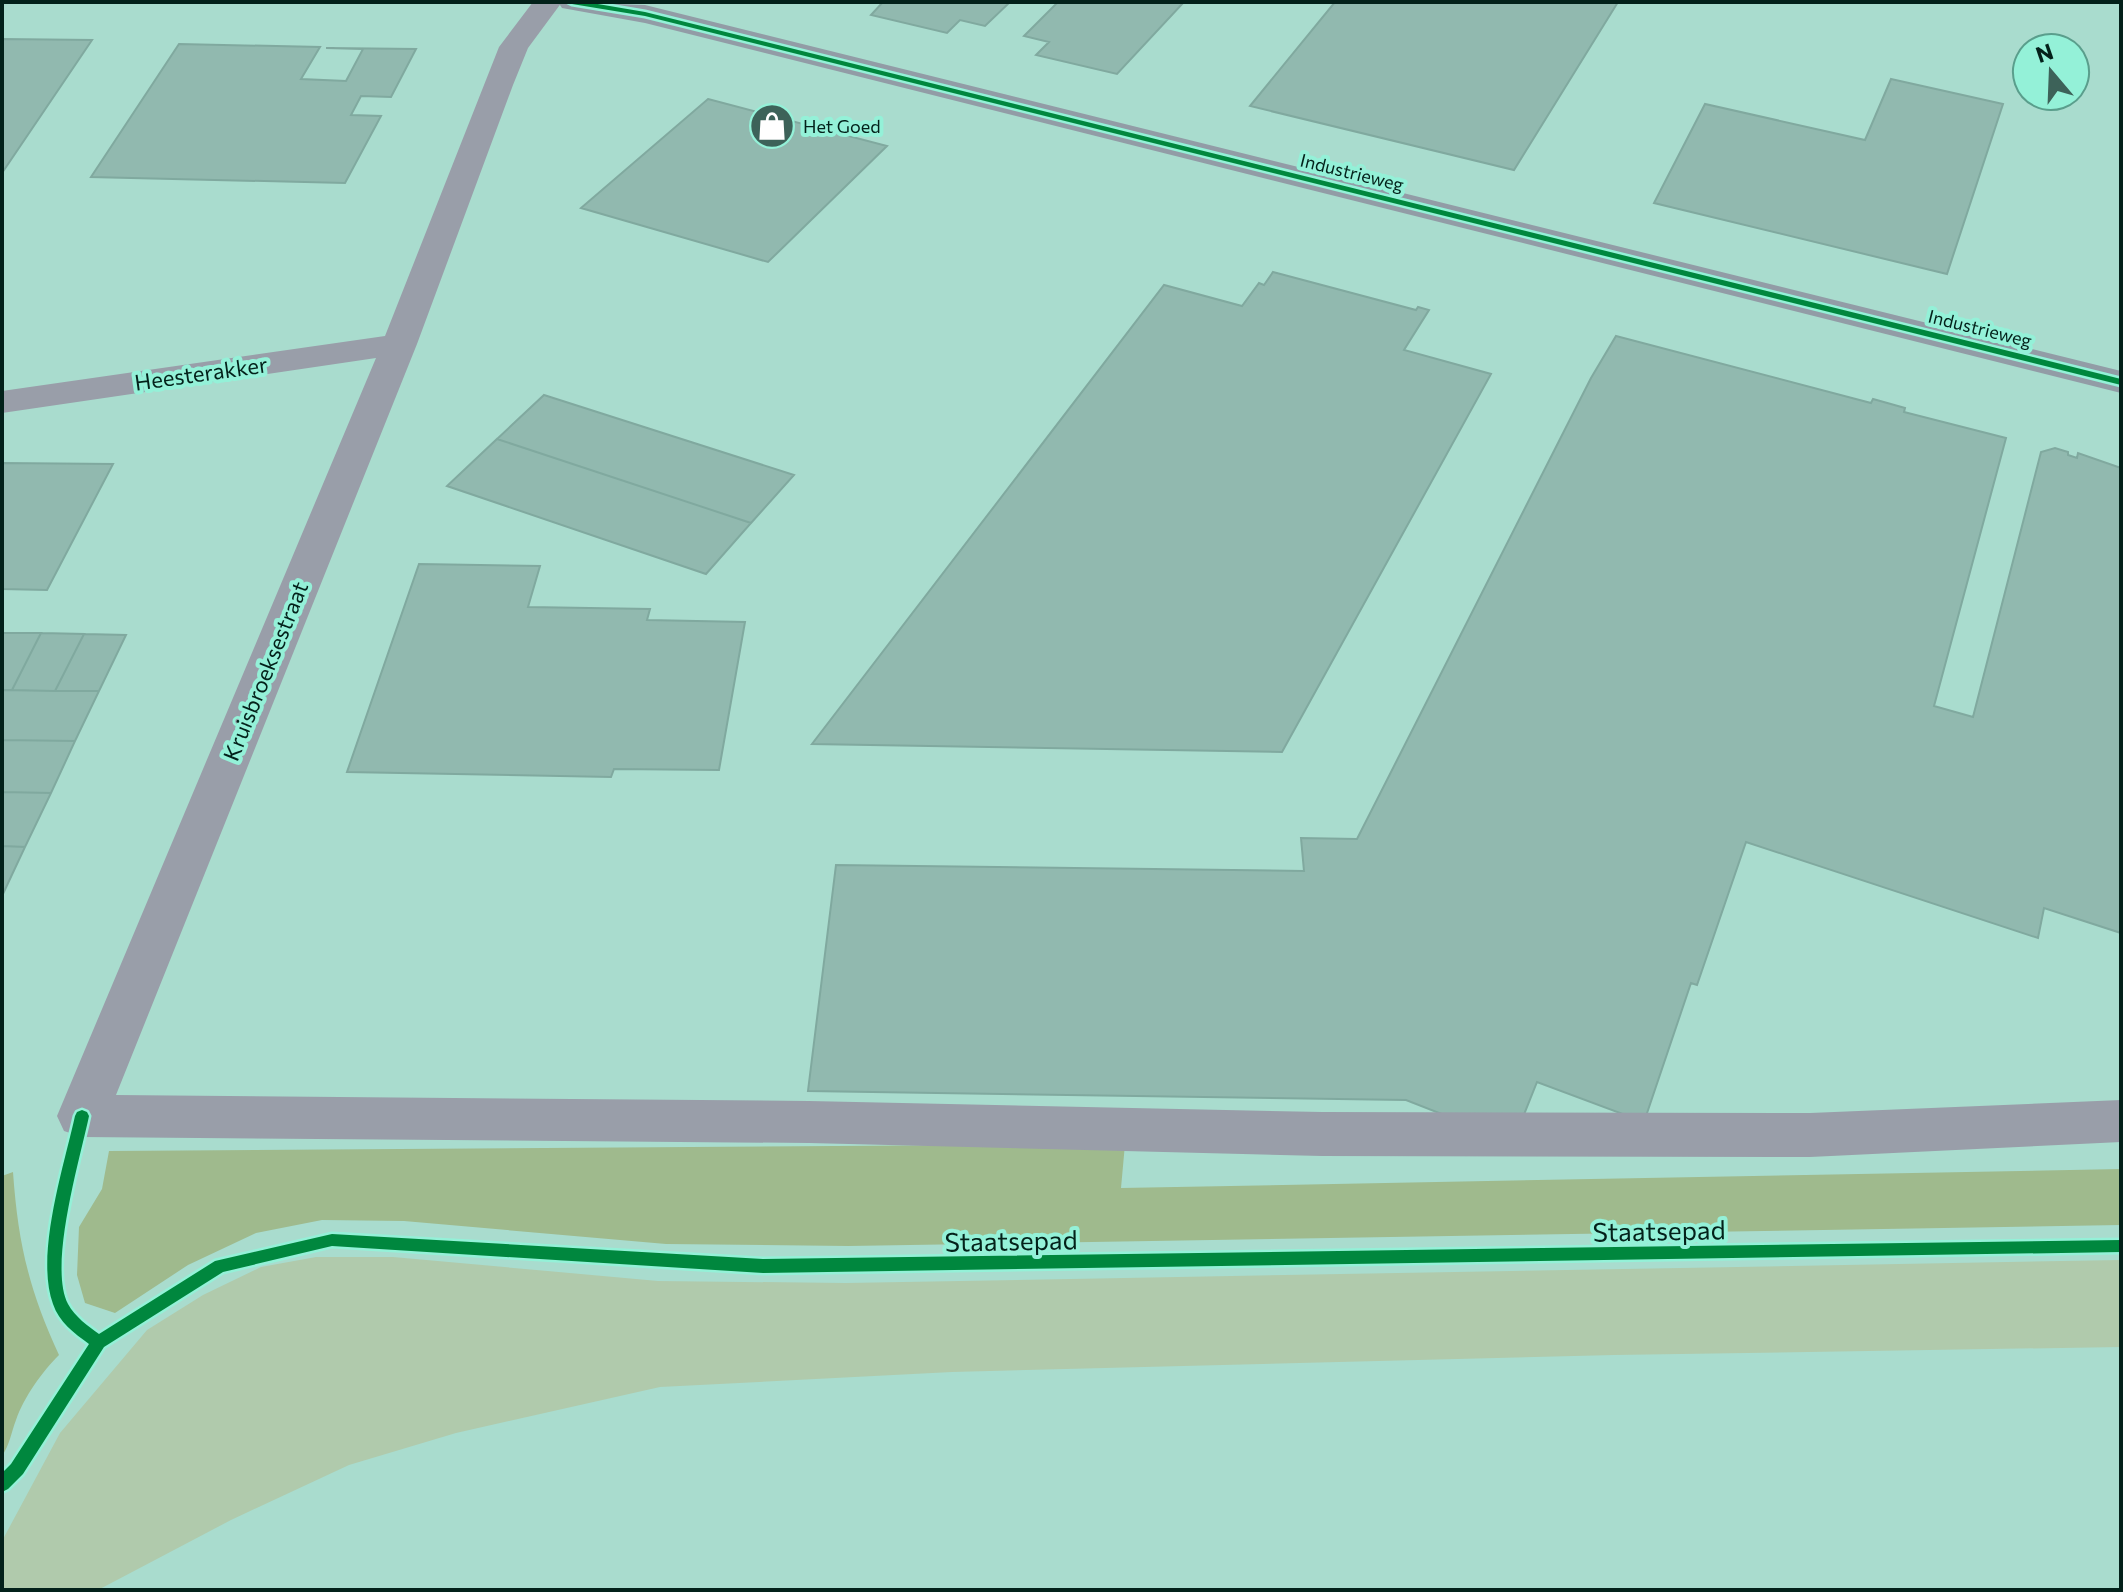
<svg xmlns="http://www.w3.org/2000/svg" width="2123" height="1592" viewBox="0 0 2123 1592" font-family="Commissioner,sans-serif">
	<rect width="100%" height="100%" fill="#a9dcce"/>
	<!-- green -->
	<path fill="#b0caac" d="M 316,1257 L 393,1257 L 658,1281 L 846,1283 L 2121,1260 L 2121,1347 L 1614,1355 L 952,1372 L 660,1387 L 456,1433 L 349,1465 L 231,1520 L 98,1590 L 2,1590 L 2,1541 L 60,1433 L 147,1330 L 203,1295 L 261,1267 Z"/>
	<!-- forest -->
	<path fill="#9fba8d" d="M 1125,1144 L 1121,1188 L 2121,1169 L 2121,1225 L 848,1246 L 666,1244 L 404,1221 L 322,1220 L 256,1233 L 188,1265 L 115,1313 L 85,1303 L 77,1275 L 79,1227 L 102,1189 L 109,1151 Z
		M 13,1172 C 18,1243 29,1290 59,1355 C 42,1372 24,1397 16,1420 C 11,1433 10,1444 2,1456 L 2,1176 Z"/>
	<!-- building -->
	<path fill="#91b9af" stroke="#80a99f" stroke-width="2" d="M 883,2 L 1010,2 L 985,26 L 960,20 L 947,33 L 871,15 Z
		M 1058,2 L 1184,2 L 1117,74 L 1036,55 L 1049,42 L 1024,36 Z
		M 1335,2 L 1618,2 L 1514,170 L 1250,106 Z
		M 2,39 L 92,40 L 2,173 Z
		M 179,44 L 320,47 L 301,79 L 346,81 L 363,49 L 326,48 L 416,49 L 391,97 L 361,96 L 351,115 L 381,116 L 345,183 L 91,177 Z
		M 1891,79 L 2003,104 L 1947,274 L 1654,203 L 1705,104 L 1865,140 Z
		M 708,99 L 887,146 L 768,262 L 581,208 Z
		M 1273,272 L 1416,310 L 1418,307 L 1429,310 L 1404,350 L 1491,374 L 1282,752 L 812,744 L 1164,285 L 1242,306 L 1259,283 L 1264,285 Z
		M 1616,336 L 1871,403 L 1873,399 L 1905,408 L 1904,412 L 2006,438 L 1934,706 L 1973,717 L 2041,452 L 2055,448 L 2068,452 L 2068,455 L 2077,458 L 2078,453 L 2121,468 L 2121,933 L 2044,908 L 2038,938 L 1746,842 L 1697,985 L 1691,983 L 1644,1122 L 1537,1082 L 1513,1142 L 1406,1100 L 808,1091 L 836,865 L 1304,871 L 1301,838 L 1357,839 L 1591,378 Z
		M 544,395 L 794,475 L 751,523 L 497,439 Z
		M 497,439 L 751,523 L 706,574 L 447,486 Z
		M 2,463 L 113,464 L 47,590 L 2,589 Z
		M 419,564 L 540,566 L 528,607 L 650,609 L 647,620 L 745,622 L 719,770 L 614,769 L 611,777 L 347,772 Z
		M 2,633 L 41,633 L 12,690 L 2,690 Z
		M 41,633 L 84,634 L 55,691 L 12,690 Z
		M 84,634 L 126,635 L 99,691 L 55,691 Z
		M 2,690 L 55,691 L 99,691 L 75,741 L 2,740 Z
		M 2,740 L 75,741 L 51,793 L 2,792 Z
		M 2,792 L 51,793 L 25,847 L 2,846 Z
		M 2,846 L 25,847 L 2,896 Z"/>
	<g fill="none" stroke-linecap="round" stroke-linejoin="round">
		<!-- street -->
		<path fill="#999ea9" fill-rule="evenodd" d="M 533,2 L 562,2 L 528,48 L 513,85 L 417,344 L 116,1095 L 809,1101 L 1322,1112 L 1810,1113 L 2121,1100 L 2121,1142 L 1810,1157 L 1322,1156 L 809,1143 L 82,1137 L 64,1131 L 57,1116 L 376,358 L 2,413 L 2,391 L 385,336 L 499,47 Z"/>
		<!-- secondary -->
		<path fill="#929ca6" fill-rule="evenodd" d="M 558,2 L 645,5 L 2121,371 L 2121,393 L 645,23 L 562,8 Z"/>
		<!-- cycleway casing -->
		<g stroke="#94f1d8" stroke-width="5">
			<path id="cycleway" d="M 568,2 L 586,2 L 645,12 L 2121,379 L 2121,385 L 645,16 L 572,4 Z
				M 82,1110 L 87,1112 L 89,1116 C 80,1159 48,1266 68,1304 C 75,1317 88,1326 99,1334 L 215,1261 L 332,1234 L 763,1259 L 2121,1240 L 2121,1252 L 763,1273 L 332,1246 L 223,1272 L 104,1347 L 23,1474 L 8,1489 L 2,1492 L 2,1473 L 11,1464 L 89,1344 C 74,1333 59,1322 53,1304 C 35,1255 64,1166 75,1116 L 77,1112 Z"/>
		</g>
		<!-- cycleway -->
		<use href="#cycleway" fill="#00873e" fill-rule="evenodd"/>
	</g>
	<!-- icons -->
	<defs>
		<g id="shop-disc" transform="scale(2.3)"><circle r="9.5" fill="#3d6259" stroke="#94f1d8"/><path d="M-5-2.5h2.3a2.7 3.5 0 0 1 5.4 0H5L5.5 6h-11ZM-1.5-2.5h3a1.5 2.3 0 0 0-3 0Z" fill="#fff"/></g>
	</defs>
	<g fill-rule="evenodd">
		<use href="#shop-disc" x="772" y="126"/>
	</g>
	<g text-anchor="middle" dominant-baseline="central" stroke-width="8" stroke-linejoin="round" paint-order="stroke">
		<!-- far-poi labels -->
		<g font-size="18" fill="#03211a" stroke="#94f1d8" text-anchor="start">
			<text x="803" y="126">Het Goed</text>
		</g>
		<!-- far-street labels -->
		<g font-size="18" fill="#03211a" stroke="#94f1d8">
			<text transform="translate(1352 172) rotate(14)">Industrieweg</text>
			<text transform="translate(1980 328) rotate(14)">Industrieweg</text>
		</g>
		<!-- street labels -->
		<g font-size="22" fill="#03211a" stroke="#94f1d8">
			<text transform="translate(201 373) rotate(-8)">Heesterakker</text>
			<text transform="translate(265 671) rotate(-68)">Kruisbroeksestraat</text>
		</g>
		<!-- near-street labels -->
		<g font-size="26" fill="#03211a" stroke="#94f1d8">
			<text transform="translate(1659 1230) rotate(-1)">Staatsepad</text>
			<text transform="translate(1011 1240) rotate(-1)">Staatsepad</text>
		</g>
	</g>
	<!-- border -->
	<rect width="2123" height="1592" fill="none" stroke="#03211a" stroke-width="8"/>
	<!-- north arrow -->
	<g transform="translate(2051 72) rotate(341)"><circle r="38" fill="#94f1d8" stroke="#5a9e8c" stroke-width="2"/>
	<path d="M0-6L14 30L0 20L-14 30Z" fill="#3d6259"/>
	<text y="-12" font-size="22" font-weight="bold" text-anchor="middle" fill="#03211a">N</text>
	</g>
</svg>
